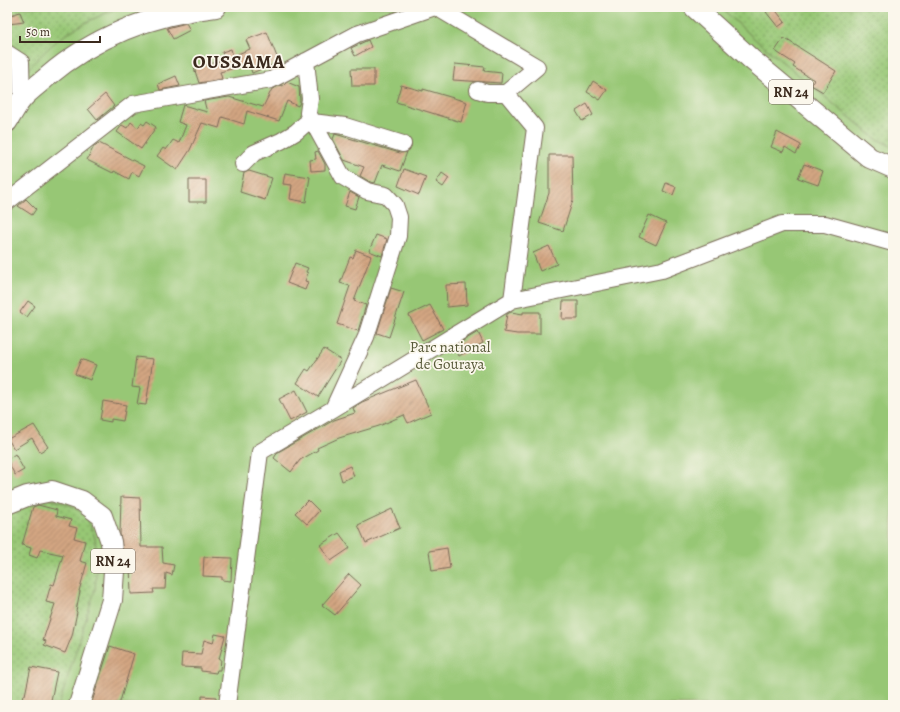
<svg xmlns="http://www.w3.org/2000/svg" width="900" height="712" viewBox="0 0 900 712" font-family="Alegreya,serif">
	<defs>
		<pattern id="grass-dots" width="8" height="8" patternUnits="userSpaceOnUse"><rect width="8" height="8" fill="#97c775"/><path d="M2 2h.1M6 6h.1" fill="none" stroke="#7ca25f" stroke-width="1.8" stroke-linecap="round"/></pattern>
		<pattern id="building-hatch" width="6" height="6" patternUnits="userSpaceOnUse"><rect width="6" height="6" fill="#d3a682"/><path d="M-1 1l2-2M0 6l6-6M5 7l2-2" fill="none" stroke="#ac876a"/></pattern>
	</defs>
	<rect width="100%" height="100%" fill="#fbf7ec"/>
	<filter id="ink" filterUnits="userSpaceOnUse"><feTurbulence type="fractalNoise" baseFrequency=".025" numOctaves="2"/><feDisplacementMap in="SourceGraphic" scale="8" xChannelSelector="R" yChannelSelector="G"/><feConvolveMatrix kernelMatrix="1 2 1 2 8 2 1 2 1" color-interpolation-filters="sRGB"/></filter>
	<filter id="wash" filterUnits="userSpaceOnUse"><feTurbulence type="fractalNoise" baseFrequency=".012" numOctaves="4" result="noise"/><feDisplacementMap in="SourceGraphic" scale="16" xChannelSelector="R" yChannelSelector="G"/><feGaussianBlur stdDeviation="0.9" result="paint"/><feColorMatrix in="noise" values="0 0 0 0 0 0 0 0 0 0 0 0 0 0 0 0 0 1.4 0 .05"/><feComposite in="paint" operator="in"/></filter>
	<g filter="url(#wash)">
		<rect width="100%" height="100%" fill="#eee3c4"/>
		<!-- grass -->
		<path fill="url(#grass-dots)" stroke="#69784a" d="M 7,7 L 120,7 L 89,21 L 22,75 L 7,96 Z
			M 720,7 L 893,7 L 893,147 L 875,138 L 757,41 Z
			M 47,498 C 60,502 80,506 88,518 C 99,538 100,570 95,591 C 86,629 71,667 59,705 L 7,705 L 7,510 Z"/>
		<!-- green -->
		<path fill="#97c775" stroke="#69784a" d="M 120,7 L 720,7 L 757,41 L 875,138 L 893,147 L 893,705 L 59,705 L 95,590 L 97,564 L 95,538 L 87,517 L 72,506 L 48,498 L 7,510 L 7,96 C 20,78 35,60 52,45 C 71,28 97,17 120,7 Z"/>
		<g id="blocks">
			<!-- building -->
			<path fill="url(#building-hatch)" d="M 773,7 L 785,22 L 778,27 L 766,12 Z
				M 20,12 L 24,22 L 9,24 L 8,16 Z
				M 186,23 L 190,30 L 173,39 L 167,28 Z
				M 267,32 L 279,62 L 252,73 L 249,64 L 220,72 L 222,79 L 199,83 L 194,68 L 224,60 L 222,52 L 231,49 L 233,56 L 250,49 L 246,40 Z
				M 784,38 L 836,71 L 823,92 L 811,85 L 814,80 L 793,67 L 795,64 L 775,51 Z
				M 368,40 L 371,47 L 355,56 L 351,48 Z
				M 455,64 L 485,67 L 484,71 L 502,73 L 501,83 L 453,80 Z
				M 351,69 L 374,69 L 374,86 L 352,86 Z
				M 176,76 L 180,86 L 160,90 L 158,84 Z
				M 593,81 L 607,90 L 600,100 L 587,92 Z
				M 287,82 L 299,87 L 300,102 L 298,106 L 287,101 L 279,121 L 247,111 L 244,124 L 222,117 L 219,128 L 202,123 L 190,150 L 177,170 L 157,156 L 163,148 L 166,150 L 173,140 L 179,143 L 186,125 L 178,122 L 183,105 L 207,112 L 204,101 L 229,97 L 263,107 L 272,89 L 281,85 L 283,86 Z
				M 401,85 L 423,91 L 423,89 L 467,102 L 461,122 L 396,102 Z
				M 105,94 L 114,106 L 97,120 L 88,109 Z
				M 587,104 L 593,115 L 582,121 L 576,111 Z
				M 147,121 L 156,127 L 141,149 L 117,132 L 122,125 L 127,128 L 131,122 L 138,128 L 141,123 L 144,125 Z
				M 777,132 L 801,145 L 796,154 L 785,147 L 783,152 L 771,147 Z
				M 335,134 L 400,153 L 407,152 L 400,171 L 382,165 L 375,183 L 370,182 L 360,176 L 364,167 L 344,160 L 333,139 Z
				M 99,143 L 144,166 L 139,176 L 132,172 L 129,179 L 114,171 L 113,173 L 87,160 L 94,146 Z
				M 318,151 L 325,164 L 325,170 L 311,171 L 310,160 L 316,159 L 315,152 Z
				M 549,155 L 572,155 L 573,200 L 563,231 L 539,223 L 549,193 Z
				M 804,164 L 823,171 L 818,185 L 798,178 Z
				M 404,169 L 426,177 L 419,195 L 398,186 Z
				M 249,171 L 272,178 L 265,200 L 240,192 L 244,173 Z
				M 285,173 L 310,177 L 306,202 L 290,199 L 292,185 L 283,184 Z
				M 442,173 L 449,178 L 443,187 L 436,182 Z
				M 189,180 L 206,180 L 206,202 L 189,202 Z
				M 666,183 L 676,187 L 673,195 L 663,191 Z
				M 350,192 L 359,197 L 355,209 L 345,206 Z
				M 26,199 L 36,209 L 32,215 L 18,206 Z
				M 649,215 L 666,223 L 656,245 L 639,237 Z
				M 376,235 L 387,239 L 382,256 L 369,251 Z
				M 549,246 L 557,264 L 540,271 L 533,253 Z
				M 356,250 L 371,256 L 354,301 L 366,305 L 358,331 L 337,324 L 350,286 L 340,283 L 350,257 L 353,258 Z
				M 295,263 L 308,268 L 306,272 L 308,273 L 305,281 L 308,282 L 305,290 L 287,283 Z
				M 466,284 L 467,305 L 447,307 L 446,285 Z
				M 391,288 L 404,292 L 389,337 L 377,333 Z
				M 28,301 L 35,306 L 27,317 L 20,312 Z
				M 563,301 L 578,301 L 578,319 L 562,319 Z
				M 430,305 L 443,329 L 422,340 L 409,315 Z
				M 511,312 L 523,314 L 523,312 L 540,312 L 540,334 L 517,334 L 504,332 L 507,314 Z
				M 478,332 L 483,343 L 459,356 L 454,346 Z
				M 324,349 L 341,360 L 318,397 L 297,383 L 306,369 L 309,371 Z
				M 136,357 L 153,359 L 146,405 L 137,404 L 140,388 L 132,387 Z
				M 81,359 L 96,365 L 90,380 L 75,374 Z
				M 416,380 L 431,413 L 408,423 L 404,415 L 379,426 L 339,438 L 317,448 L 318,450 L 300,460 L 291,472 L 274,458 L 278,452 L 334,420 L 355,413 L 353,408 L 362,402 Z
				M 296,390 L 307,412 L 290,421 L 279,399 Z
				M 103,401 L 126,405 L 123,421 L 111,419 L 111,422 L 100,420 Z
				M 34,425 L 48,447 L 40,452 L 32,438 L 14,449 L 8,439 Z
				M 15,454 L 24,470 L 15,475 L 7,460 Z
				M 350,466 L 354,476 L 342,481 L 339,471 Z
				M 121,497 L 140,498 L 141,547 L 162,547 L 163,563 L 174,565 L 172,575 L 166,573 L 165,589 L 153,589 L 154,593 L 131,594 L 130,564 L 125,564 L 120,534 Z
				M 308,500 L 319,511 L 307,524 L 295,513 Z
				M 38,505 L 57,510 L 56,516 L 71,520 L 69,526 L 77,528 L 74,538 L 85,541 L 80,561 L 87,563 L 79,591 L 80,591 L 76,611 L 77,612 L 72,636 L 65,653 L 44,645 L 46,641 L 43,640 L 55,604 L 46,602 L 51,584 L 54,585 L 63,555 L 40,550 L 37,558 L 29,555 L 31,548 L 22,545 L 33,507 Z
				M 392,509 L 400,528 L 366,543 L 358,525 Z
				M 339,533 L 350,548 L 331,561 L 320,545 Z
				M 447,548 L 450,568 L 432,571 L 429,551 Z
				M 204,557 L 232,558 L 231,581 L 222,580 L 222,577 L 203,576 Z
				M 349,574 L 361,585 L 335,615 L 322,605 Z
				M 215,634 L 225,636 L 219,659 L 221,659 L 220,670 L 217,670 L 216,673 L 201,671 L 201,668 L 181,667 L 182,653 L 201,654 L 204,640 L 213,643 Z
				M 110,646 L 134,654 L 119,705 L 91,705 Z
				M 31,667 L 57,672 L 50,705 L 21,705 L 23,695 L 25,695 Z
				M 202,696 L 216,697 L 216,705 L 202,705 Z"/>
		</g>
	</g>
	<g filter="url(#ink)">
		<use href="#blocks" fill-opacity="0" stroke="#7a6b58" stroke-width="1"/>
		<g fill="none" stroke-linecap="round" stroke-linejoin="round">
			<!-- minor casing -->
			<g stroke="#7a6b58" stroke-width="18">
				<path id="minor" d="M 7,53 L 21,62 L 22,99
					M 306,61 L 310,99 L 308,113 L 343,177 L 367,191 L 386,195 L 395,205 L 399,217 L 398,236 L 366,337 L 333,409
					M 478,90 L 487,93 L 506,93
					M 243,164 L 254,153 L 281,141 L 296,132 L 305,124 L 312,122 L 345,126 L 403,144
					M 7,202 L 133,104 L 271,80 L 357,34 L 435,7
					M 512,300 L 662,270 L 782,224 L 825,224 L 893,243
					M 227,705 L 260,452 L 333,409 L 512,300 L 535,128 L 506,93 L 537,67 L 436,7"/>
			</g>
			<!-- major casing -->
			<g stroke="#7a6b58" stroke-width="22">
				<path id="major" d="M 694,7 L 751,59 L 870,158 L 893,168
					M 7,122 C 12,115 16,106 22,99 C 29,91 39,84 47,77 C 96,35 153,14 216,7
					M 7,504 L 27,496 L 52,491 L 82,501 L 102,516 L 111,542 L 114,571 L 112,600 L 79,705"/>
			</g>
			<!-- minor -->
			<use href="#minor" stroke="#fff" stroke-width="16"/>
			<!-- major -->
			<use href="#major" stroke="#fff" stroke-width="20"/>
		</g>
	</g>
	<g text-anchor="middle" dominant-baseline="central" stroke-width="3.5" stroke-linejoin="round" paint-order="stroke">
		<!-- shield labels -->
		<g fill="#fbf7ec" stroke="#75685c" stroke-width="1">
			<rect x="769" y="80" width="44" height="24" rx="3"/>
			<rect x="91" y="549" width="44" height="24" rx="3"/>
		</g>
		<g font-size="14" font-weight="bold" fill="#3b2a1e">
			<text x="791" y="92">RN 24</text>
			<text x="113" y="561">RN 24</text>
		</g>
		<!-- park labels -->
		<g font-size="15" fill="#575938" stroke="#fbf7ec">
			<text x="450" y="347">Parc national<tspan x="450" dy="17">de Gouraya</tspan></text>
		</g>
		<!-- district labels -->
		<g font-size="19" font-weight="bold" letter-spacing="1" fill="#3b2a1e" stroke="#fbf7ec">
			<text x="239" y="62">OUSSAMA</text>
		</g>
	</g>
	<!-- margin -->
	<rect width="900" height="712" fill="none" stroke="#fbf7ec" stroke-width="24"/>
	<!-- scale -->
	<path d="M20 36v6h80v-6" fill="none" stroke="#3b2a1e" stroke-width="2"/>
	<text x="26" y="36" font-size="12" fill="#3b2a1e" stroke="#fbf7ec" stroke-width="3" paint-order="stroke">50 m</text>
</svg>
